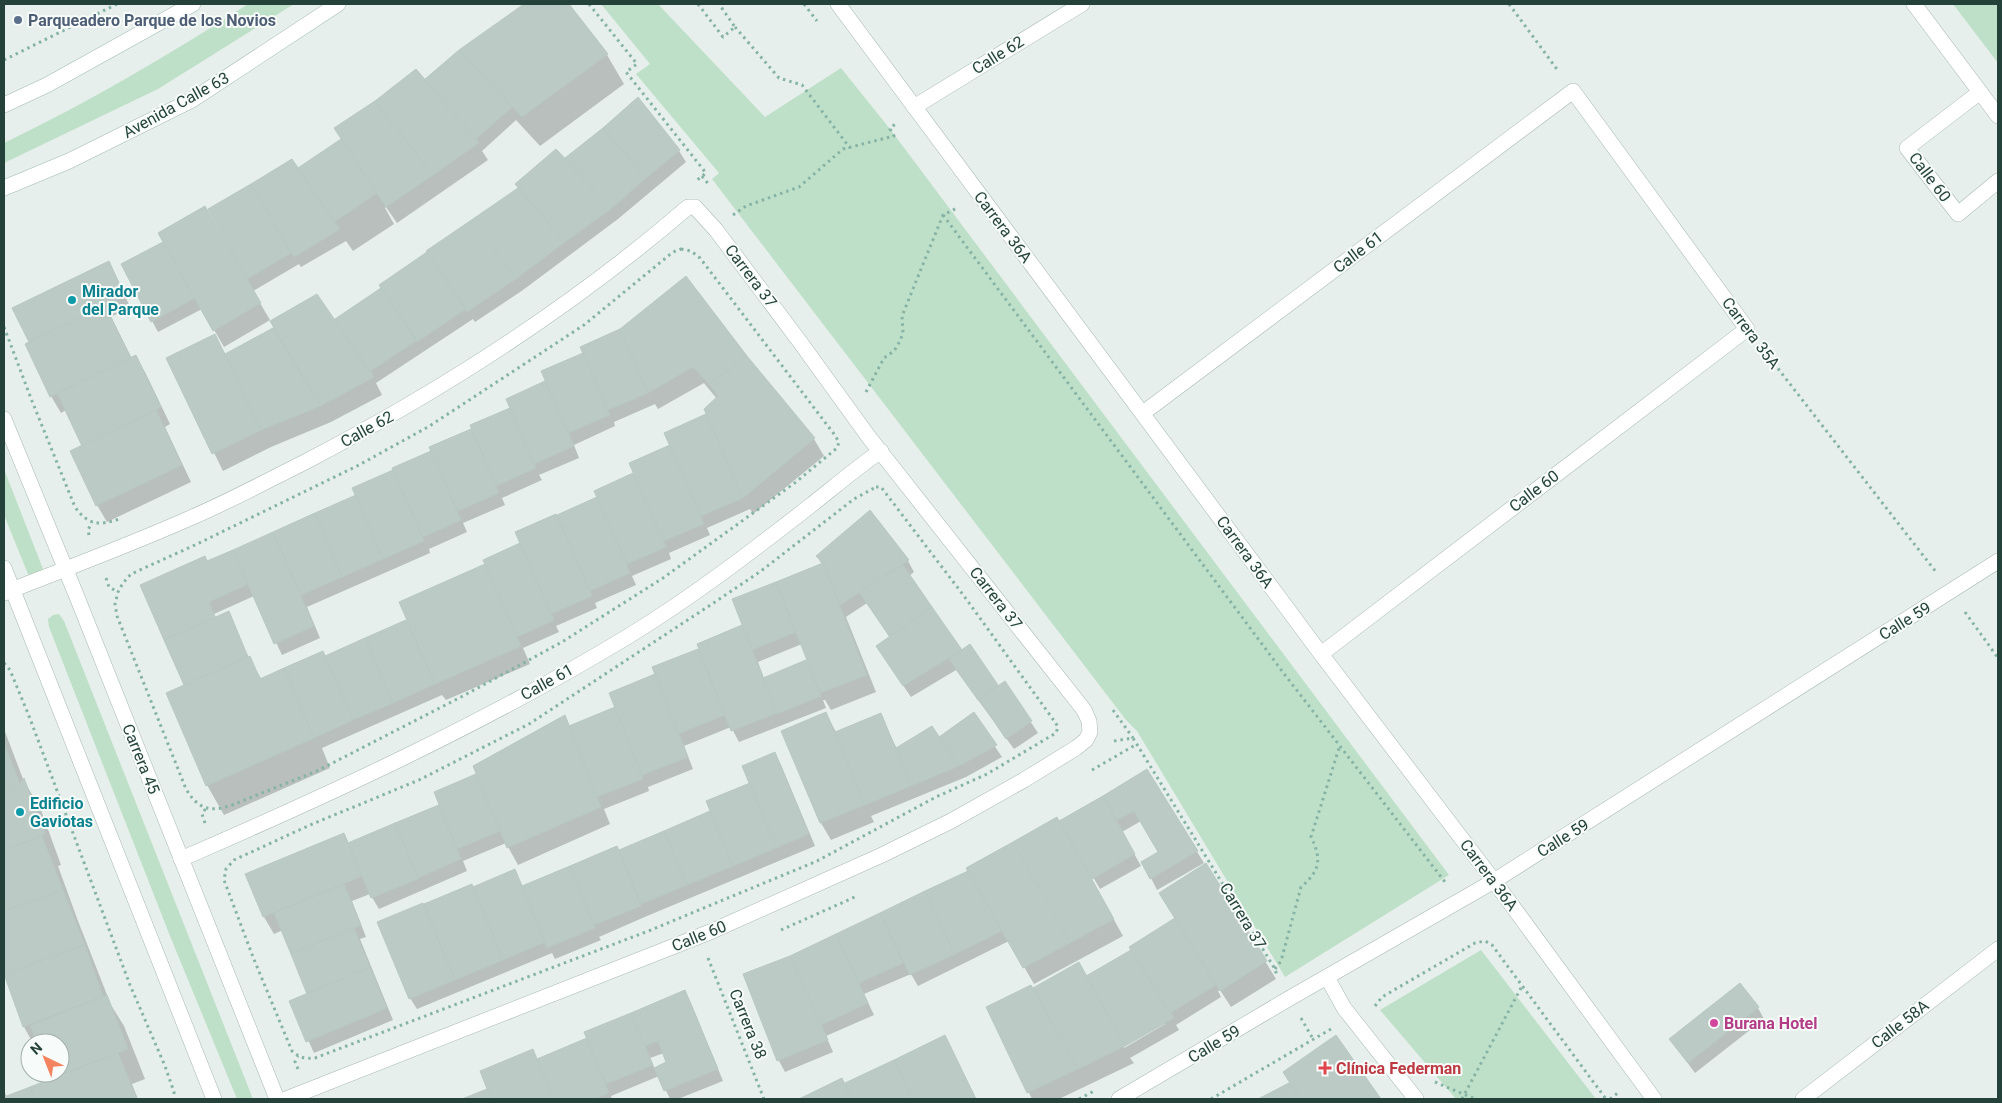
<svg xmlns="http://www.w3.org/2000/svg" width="2002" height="1103" viewBox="0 0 2002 1103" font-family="Roboto,sans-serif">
	<rect width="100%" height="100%" fill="#e6efeb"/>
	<!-- green -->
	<path fill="#bfe0c8" d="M 248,4 L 294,4 L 158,89 L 4,163 L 4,143 C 89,102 169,55 248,4 Z
		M 601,4 L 658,4 L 765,117 L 841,68 L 890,129 L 1449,875 L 1285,977 L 1137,731 L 1126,720 L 712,179 L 719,173 L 636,74 L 650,64 Z
		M 1953,4 L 1998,4 L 1998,63 Z
		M 4,469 L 43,569 L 41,574 L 32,578 L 28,574 L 4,515 Z
		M 59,614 L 64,621 L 253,1099 L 237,1099 L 170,936 L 49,627 L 48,619 L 53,615 Z
		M 1481,950 L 1596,1099 L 1456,1099 L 1380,1010 Z"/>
	<!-- shadow -->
	<path fill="#0003" fill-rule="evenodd" d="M 526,4 L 567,4 L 607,55 L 624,84 L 540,146 L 516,120 L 482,151 L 488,160 L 397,223 L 386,207 L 385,208 L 394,224 L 353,251 L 346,241 L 301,267 L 299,264 L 253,291 L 270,320 L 224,347 L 202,309 L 158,332 L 122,264 L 164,242 L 232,254 L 234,253 L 209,210 L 291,160 L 301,174 L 300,168 L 424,81 L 460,51 Z
		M 638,99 L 679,151 L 686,162 L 618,219 L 523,290 L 475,322 L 473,319 L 376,383 L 382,395 L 331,422 L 271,447 L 223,471 L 168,359 L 215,336 L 226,355 L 274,329 L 271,321 L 339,329 L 383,288 L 429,252 L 428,251 L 564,160 L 604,129 Z
		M 115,274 L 130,307 L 111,317 L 132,359 L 136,357 L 146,374 L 170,424 L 165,427 L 191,482 L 107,522 L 97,505 L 84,446 L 66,410 L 61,413 L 51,396 L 31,343 L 14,309 Z
		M 746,357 L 814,439 L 824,456 L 753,514 L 750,509 L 707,528 L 710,535 L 669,553 L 671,559 L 632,576 L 636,585 L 595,603 L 597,608 L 556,626 L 559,632 L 523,648 L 530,664 L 446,700 L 442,695 L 322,748 L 330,768 L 224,815 L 207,785 L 185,686 L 141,586 L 207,562 L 357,496 L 433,451 L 431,448 L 472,430 L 511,408 L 507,399 L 547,381 ZM 704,383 L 717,399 L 708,414 L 666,433 L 671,445 L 635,474 L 596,492 L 599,498 L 517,532 L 522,544 L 484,566 L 409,628 L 262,680 L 249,658 L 228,613 L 216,618 L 214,614 L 254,596 L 282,655 L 320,638 L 307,607 L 430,553 L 429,549 L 467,532 L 463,523 L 505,505 L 502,498 L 542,480 L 539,475 L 579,458 L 574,445 L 615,426 L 614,422 L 655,404 L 658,409 Z
		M 870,512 L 908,561 L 914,572 L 909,576 L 961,652 L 970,646 L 998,687 L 1005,683 L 1038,733 L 1014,749 L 956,670 L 911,697 L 877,647 L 890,638 L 867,603 L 846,617 L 876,692 L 831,710 L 825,700 L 823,700 L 826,708 L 739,742 L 731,727 L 684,746 L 693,769 L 648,787 L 649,791 L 604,809 L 610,824 L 518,865 L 506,843 L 463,861 L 467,871 L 379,909 L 370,894 L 352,901 L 366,937 L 360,939 L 393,1020 L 314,1053 L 291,1002 L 309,994 L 283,930 L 274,934 L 264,917 L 247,875 L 344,834 L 349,844 L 440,805 L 476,776 L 479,781 L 480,780 L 565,717 L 570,727 L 617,708 L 656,675 L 653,668 L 700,649 L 698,644 L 744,626 L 822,564 L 817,557 ZM 802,644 L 810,666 L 809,667 L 806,661 L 764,678 L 758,662 Z
		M 826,713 L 836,732 L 880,714 L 897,749 L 938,738 L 973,714 L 1002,757 L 966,777 L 871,816 L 874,822 L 831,840 L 821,823 L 783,731 Z
		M 4,729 L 23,779 L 41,810 L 61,865 L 58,866 L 78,921 L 111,1005 L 124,1026 L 145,1079 L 132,1084 L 138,1099 L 4,1099 L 4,1090 L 7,1098 L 53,1079 L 50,1073 L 60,1073 L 60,1043 L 33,1043 L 24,1027 L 4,974 Z
		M 775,754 L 781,765 L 815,846 L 647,916 L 599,937 L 601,940 L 555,959 L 552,953 L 417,1009 L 410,998 L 423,906 L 471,886 L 473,888 L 514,871 L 523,887 L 617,848 L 619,851 L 712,812 L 751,784 Z
		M 1146,770 L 1204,863 L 1157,890 L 1151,878 L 1160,852 L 1141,821 L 1122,832 L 1141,866 L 1100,889 L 1089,870 L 1087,871 L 1123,936 L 1034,984 L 1009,941 L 918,986 L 911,974 L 864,994 L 874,1015 L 826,1036 L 833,1052 L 785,1072 L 779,1061 L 745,974 L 791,957 L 970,872 L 1059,823 Z
		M 1206,865 L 1276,979 L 1231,1007 L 1220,990 L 1218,991 L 1221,997 L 1176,1025 L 1179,1030 L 1130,1058 L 1134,1063 L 1059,1099 L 1032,1099 L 988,1008 L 1033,989 L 1078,964 L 1086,977 L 1133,951 L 1176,919 ZM 1164,1022 L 1165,1024 L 1124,1048 L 1124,1045 Z
		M 685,992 L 691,1003 L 723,1081 L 678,1099 L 670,1099 L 659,1076 L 611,1096 L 612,1099 L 465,1099 L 486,1091 L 489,1096 L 491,1096 L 532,1051 L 537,1060 L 589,1039 L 586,1033 ZM 664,1053 L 668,1063 L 655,1069 L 650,1058 Z
		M 1758,1008 L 1764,1019 L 1695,1073 L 1670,1039 Z
		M 945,1037 L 976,1099 L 801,1099 L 842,1080 L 844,1085 Z
		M 1336,1037 L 1379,1099 L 1261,1099 L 1291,1083 Z"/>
	<!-- building -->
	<path fill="#bbcac4" stroke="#b8c9c2" d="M 524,4 L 569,4 L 608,54 L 522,117 L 459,50 Z
		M 459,50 L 512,107 L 476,139 L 424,80 Z
		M 416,69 L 479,143 L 433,175 L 375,101 Z
		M 638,97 L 680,150 L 646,178 L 603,128 Z
		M 375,101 L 433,175 L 386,207 L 334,128 Z
		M 603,128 L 646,178 L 612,208 L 565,158 Z
		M 341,139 L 377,193 L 334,222 L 298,168 Z
		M 556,149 L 612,208 L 565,242 L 515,184 Z
		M 292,159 L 340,229 L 294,257 L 251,184 Z
		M 251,184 L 291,253 L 247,279 L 208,209 Z
		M 518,188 L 565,242 L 517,278 L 470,221 Z
		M 205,206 L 261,303 L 213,331 L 158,233 Z
		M 470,221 L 517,278 L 467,312 L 426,251 Z
		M 163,242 L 195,298 L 151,322 L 121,264 Z
		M 427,252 L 466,309 L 417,342 L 379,285 Z
		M 109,261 L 125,296 L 29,342 L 12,308 Z
		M 686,276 L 747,356 L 709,384 L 693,367 L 648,393 L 620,329 Z
		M 381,288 L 417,340 L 369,372 L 335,319 Z
		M 317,294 L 374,377 L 321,406 L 270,321 Z
		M 105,305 L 131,358 L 50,397 L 25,344 Z
		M 273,328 L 321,406 L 261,430 L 225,354 Z
		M 620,329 L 648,393 L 608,410 L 580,347 Z
		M 215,334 L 261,430 L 212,454 L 166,358 Z
		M 583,353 L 610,415 L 568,433 L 541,371 Z
		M 136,355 L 161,407 L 82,446 L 57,393 Z
		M 747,356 L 815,438 L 743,498 L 704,409 L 718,396 L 709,384 Z
		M 545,381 L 574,446 L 534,464 L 506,399 Z
		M 510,408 L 536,468 L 496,486 L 470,425 Z
		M 156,410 L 182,465 L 96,506 L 70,451 Z
		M 706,414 L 743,498 L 701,516 L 664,433 Z
		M 471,429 L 499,493 L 458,511 L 429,447 Z
		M 670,445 L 704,524 L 663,541 L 629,463 Z
		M 431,451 L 461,520 L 423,537 L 392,468 Z
		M 393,470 L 424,541 L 383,559 L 352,488 Z
		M 633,473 L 666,547 L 627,564 L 594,491 Z
		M 356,495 L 383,559 L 342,577 L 315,513 Z
		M 597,497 L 630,573 L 590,591 L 557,515 Z
		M 870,510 L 909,560 L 840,605 L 823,563 L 816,556 Z
		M 315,513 L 342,577 L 301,595 L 273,532 Z
		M 556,514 L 592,596 L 551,614 L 515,532 Z
		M 273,532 L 314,626 L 274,644 L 233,550 Z
		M 520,543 L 554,620 L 517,637 L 483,560 Z
		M 233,550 L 248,584 L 209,602 L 215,617 L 164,640 L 140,585 L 205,556 L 207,561 Z
		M 823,563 L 867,675 L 820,693 L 776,582 Z
		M 485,564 L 521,646 L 435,684 L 399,602 Z
		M 903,565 L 932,607 L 890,637 L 859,592 Z
		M 776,582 L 796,632 L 752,650 L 732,599 Z
		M 932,607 L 962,650 L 903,686 L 876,646 Z
		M 229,611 L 248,657 L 184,685 L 164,640 Z
		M 406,620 L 435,684 L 393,703 L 365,638 Z
		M 742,625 L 777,713 L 731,731 L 697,644 Z
		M 365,638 L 393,703 L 353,720 L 325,656 Z
		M 970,644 L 998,685 L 978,700 L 949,659 Z
		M 698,649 L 725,715 L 678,734 L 652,667 Z
		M 323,651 L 353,720 L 314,738 L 284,668 Z
		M 250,656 L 260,679 L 284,668 L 314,738 L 206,786 L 166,693 Z
		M 806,660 L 821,696 L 777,714 L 763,678 Z
		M 655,674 L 688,757 L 642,775 L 609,693 Z
		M 1005,681 L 1032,721 L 1006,739 L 979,699 Z
		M 615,707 L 643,779 L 597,797 L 569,726 Z
		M 826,712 L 865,805 L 820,823 L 781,731 Z
		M 974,712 L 997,745 L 959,766 L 939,737 Z
		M 881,713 L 911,786 L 865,805 L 835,732 Z
		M 565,715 L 601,807 L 507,848 L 473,766 Z
		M 932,726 L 959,766 L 911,786 L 896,748 Z
		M 4,743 L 20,784 L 4,790 Z
		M 775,752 L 809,834 L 776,848 L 742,766 Z
		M 1147,769 L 1198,851 L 1150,879 L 1141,862 L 1158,852 L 1134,811 L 1117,820 L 1103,796 Z
		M 476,774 L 500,831 L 457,849 L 434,792 Z
		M 24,778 L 45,834 L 4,851 L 4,790 L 20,784 Z
		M 750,783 L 776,848 L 733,866 L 706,801 Z
		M 1103,796 L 1135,854 L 1092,879 L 1059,821 Z
		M 439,805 L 461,859 L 418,878 L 395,823 Z
		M 710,811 L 733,866 L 687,885 L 664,831 Z
		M 1057,817 L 1114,919 L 1070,943 L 1013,842 Z
		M 395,823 L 418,879 L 371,898 L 348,843 Z
		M 664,831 L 687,885 L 641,904 L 619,850 Z
		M 344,833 L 362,876 L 263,917 L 245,874 Z
		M 42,836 L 63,890 L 4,911 L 4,851 Z
		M 1013,842 L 1070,943 L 1023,968 L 966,868 Z
		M 617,846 L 641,906 L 594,925 L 570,866 Z
		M 1206,863 L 1267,961 L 1220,991 L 1159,893 Z
		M 570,866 L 595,928 L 547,948 L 522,886 Z
		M 515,869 L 545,942 L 503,960 L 473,887 Z
		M 968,871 L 1002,931 L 955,954 L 925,891 Z
		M 344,884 L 361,925 L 291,954 L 274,913 Z
		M 472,884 L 503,960 L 455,980 L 424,904 Z
		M 63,890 L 85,945 L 4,974 L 4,911 Z
		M 925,891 L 955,954 L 910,975 L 880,913 Z
		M 423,903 L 455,980 L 409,999 L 377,922 Z
		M 880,913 L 903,963 L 859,983 L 836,934 Z
		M 1175,918 L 1216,985 L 1170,1013 L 1129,947 Z
		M 354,928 L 370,967 L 307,994 L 291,954 Z
		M 836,934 L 868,1003 L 821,1025 L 790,956 Z
		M 85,945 L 103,996 L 23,1027 L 4,974 Z
		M 1131,950 L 1174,1018 L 1125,1046 L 1086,976 Z
		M 790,956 L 828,1040 L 777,1061 L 743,974 Z
		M 1079,962 L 1125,1046 L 1078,1069 L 1033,988 Z
		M 370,967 L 387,1008 L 306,1042 L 289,1001 Z
		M 1740,983 L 1759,1007 L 1688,1063 L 1669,1039 Z
		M 1031,985 L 1078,1069 L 1027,1093 L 986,1007 Z
		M 685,990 L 718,1069 L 664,1091 L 654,1068 L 666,1062 L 658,1041 L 645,1046 L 631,1013 Z
		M 107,995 L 128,1049 L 51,1078 L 49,1073 L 60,1073 L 60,1043 L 37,1043 L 30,1026 Z
		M 631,1013 L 653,1065 L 606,1084 L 584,1032 Z
		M 945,1035 L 976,1099 L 912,1099 L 894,1060 Z
		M 1336,1035 L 1381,1099 L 1300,1099 L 1283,1072 Z
		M 587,1038 L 609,1093 L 595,1099 L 553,1099 L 537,1059 Z
		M 533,1049 L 553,1099 L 491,1099 L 480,1071 Z
		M 118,1053 L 137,1099 L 35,1099 L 30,1087 Z
		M 894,1060 L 912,1099 L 852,1099 L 845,1083 Z
		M 842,1078 L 852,1099 L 799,1099 Z
		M 1289,1083 L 1300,1099 L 1258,1099 Z
		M 30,1087 L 35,1099 L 4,1099 L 4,1097 Z
		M 487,1089 L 491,1099 L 462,1099 Z"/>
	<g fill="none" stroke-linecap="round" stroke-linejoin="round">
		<!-- minor casing -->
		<g stroke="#a8b8b2" stroke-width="16">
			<path id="minor" d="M 838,4 L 1321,654 L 1494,881 L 1654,1099
				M 1914,4 L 1998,116
				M 1980,92 L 1907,148 L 1958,214 L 1998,181
				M 914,107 L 1082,4
				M 1143,413 L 1573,91 L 1747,329 L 1321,654
				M 4,593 C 65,569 127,546 188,519 C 228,502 267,481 305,462 C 443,390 570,309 688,207 L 695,207 L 716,230 L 800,342 L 868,436 L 1084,710 L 1089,721 L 1090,732 L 1086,740 L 1076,748 L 1024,780 L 951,821 L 882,855 L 710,932 L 286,1099
				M 181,859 C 333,793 485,723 627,637 C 691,598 751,552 810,506 C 833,488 856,468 881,451
				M 1327,977 L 1344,1008 L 1416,1099
				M 1119,1099 L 1290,998 L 1494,881 L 1998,561
				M 1803,1099 L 1998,949"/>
		</g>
		<!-- tertiary casing -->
		<g stroke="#a8b8b2" stroke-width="16">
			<path id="tertiary" d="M 4,419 L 77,597 L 277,1099
				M 4,568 L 214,1099"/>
		</g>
		<!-- secondary casing -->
		<g stroke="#a4bbb3" stroke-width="16">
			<path id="secondary" d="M 4,105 L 47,85 L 193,4
				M 4,188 L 69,161 L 192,100 L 338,4"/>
		</g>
		<!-- path -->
		<path stroke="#86b3a5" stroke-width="3" stroke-dasharray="2.5 4" stroke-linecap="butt" d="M 589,4 L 637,64 L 626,72 L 706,173 L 696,181
			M 698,4 L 723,37 L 735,27 L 719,4
			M 804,4 L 817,21
			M 1509,4 L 1559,72
			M 735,27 L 779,78 L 802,85 L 850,148
			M 4,60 L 117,4
			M 702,176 L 710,186
			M 733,215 L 746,206 L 799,187 L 843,149 L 894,136 L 890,129 L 895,124
			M 943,215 L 1285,675 L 1445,882
			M 681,249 L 691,251 L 700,258 L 834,434 L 839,442 L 837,448 L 796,482 L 663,578 L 562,642 L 463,696 L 317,771 L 232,805 C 210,813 198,809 186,789 L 117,616 L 115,604 L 118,592 L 123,583 L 131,574 L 195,545 L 357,466 L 428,427 L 584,325 L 673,252 Z
			M 4,327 L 32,401 L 75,507 C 88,525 99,526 119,519
			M 1762,348 L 1936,572
			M 866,392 L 884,358 L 894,351 L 900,341 L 903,333 L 902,316 L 943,215 L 957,208
			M 876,487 L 881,487 L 964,596 L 1055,722 L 1058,727 L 1056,733 L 987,774 L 936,797 L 817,861 L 651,930 L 315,1058 C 305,1059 300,1058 292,1051 L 253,957 L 224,880 L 226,869 L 234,860 L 310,825 L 419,780 L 529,724 L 712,604 L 761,571 L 854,499 Z
			M 89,535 L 88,530 L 92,522
			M 106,578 L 109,587 L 118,592
			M 1965,612 L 1998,658
			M 4,663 L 10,670 L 29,716 L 130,985 L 165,1066 L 174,1092 L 174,1099
			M 1113,710 L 1133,738
			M 1114,741 L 1133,738 L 1275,969 L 1277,976
			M 1092,770 L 1137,744
			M 205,823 L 202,814 L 206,808
			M 781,930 L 855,897
			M 708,958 L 764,1099
			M 1275,969 L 1281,961 L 1301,887 C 1320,871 1322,859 1311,837 L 1340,745
			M 1375,1006 L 1382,997 L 1475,943 L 1485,941 L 1492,945 L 1606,1099
			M 1301,1018 L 1313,1039
			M 298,1069 L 295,1062 L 298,1056
			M 1435,1082 L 1475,1099
			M 1079,1099 L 1096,1090
			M 1211,1099 L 1331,1029
			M 1462,1099 L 1522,986
			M 1610,1099 L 1619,1092"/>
		<!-- minor -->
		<use href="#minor" stroke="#fff" stroke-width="15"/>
		<!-- tertiary -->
		<use href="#tertiary" stroke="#fff" stroke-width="15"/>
		<!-- secondary -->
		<use href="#secondary" stroke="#fff" stroke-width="15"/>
	</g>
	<!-- markers -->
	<circle fill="#5c6f8a" stroke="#f7fbf9" stroke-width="2" cx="18" cy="20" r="5"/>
	<g fill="#0f9aa8" stroke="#f7fbf9" stroke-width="2">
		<circle cx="72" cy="300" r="5"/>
		<circle cx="20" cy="812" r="5"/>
	</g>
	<circle fill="#d1479c" stroke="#f7fbf9" stroke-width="2" cx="1714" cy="1023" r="5"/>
	<path fill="#e0444e" stroke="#f7fbf9" stroke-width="2" d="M1322.5 1060.5h5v5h5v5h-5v5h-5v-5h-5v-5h5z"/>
	<g text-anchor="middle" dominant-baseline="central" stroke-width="4" stroke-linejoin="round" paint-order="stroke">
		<!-- service labels -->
		<g font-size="16" font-weight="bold" fill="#4e5e75" stroke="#f7fbf9" text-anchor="start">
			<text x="28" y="20">Parqueadero Parque de los Novios</text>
		</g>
		<!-- street labels -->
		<g font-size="16" fill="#24423a" stroke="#f7fbf9">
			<text transform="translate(998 55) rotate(-32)">Calle 62</text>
			<text transform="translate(176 105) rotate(-29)">Avenida Calle 63</text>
			<text transform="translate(1930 177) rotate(53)">Calle 60</text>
			<text transform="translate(1003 227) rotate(53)">Carrera 36A</text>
			<text transform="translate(1358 252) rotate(-37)">Calle 61</text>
			<text transform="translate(751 276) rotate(53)">Carrera 37</text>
			<text transform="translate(1751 333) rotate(53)">Carrera 35A</text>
			<text transform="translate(367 429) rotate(-29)">Calle 62</text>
			<text transform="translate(1534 491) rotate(-37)">Calle 60</text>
			<text transform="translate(1245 552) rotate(54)">Carrera 36A</text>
			<text transform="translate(996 598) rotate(52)">Carrera 37</text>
			<text transform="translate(1905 621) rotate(-32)">Calle 59</text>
			<text transform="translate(547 682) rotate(-29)">Calle 61</text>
			<text transform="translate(141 759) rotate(68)">Carrera 45</text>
			<text transform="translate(1563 838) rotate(-32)">Calle 59</text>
			<text transform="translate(1489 875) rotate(53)">Carrera 36A</text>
			<text transform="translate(1243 916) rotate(59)">Carrera 37</text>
			<text transform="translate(699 936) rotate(-22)">Calle 60</text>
			<text transform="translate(748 1024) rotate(68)">Carrera 38</text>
			<text transform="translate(1900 1024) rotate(-38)">Calle 58A</text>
			<text transform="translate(1214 1044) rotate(-31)">Calle 59</text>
		</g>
		<!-- culture labels -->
		<g font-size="16" font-weight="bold" fill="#0d838f" stroke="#f7fbf9" text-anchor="start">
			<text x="82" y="291">Mirador<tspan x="82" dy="18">del Parque</tspan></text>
			<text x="30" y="803">Edificio<tspan x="30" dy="18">Gaviotas</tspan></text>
		</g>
		<!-- hotel labels -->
		<g font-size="16" font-weight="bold" fill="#b23c85" stroke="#f7fbf9" text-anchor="start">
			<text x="1724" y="1023">Burana Hotel</text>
		</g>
		<!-- health labels -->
		<g font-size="16" font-weight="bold" fill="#be3a42" stroke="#f7fbf9" text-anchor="start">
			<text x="1336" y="1068">Clínica Federman</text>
		</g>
	</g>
	<!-- border -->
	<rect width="2002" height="1103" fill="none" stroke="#24423a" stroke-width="10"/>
	<!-- north arrow -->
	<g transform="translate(45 1058) rotate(317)"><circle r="24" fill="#f7fbf9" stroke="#a3b1ad"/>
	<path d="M0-4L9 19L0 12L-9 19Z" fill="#f4845f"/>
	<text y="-8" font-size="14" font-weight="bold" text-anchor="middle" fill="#24423a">N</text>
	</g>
</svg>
